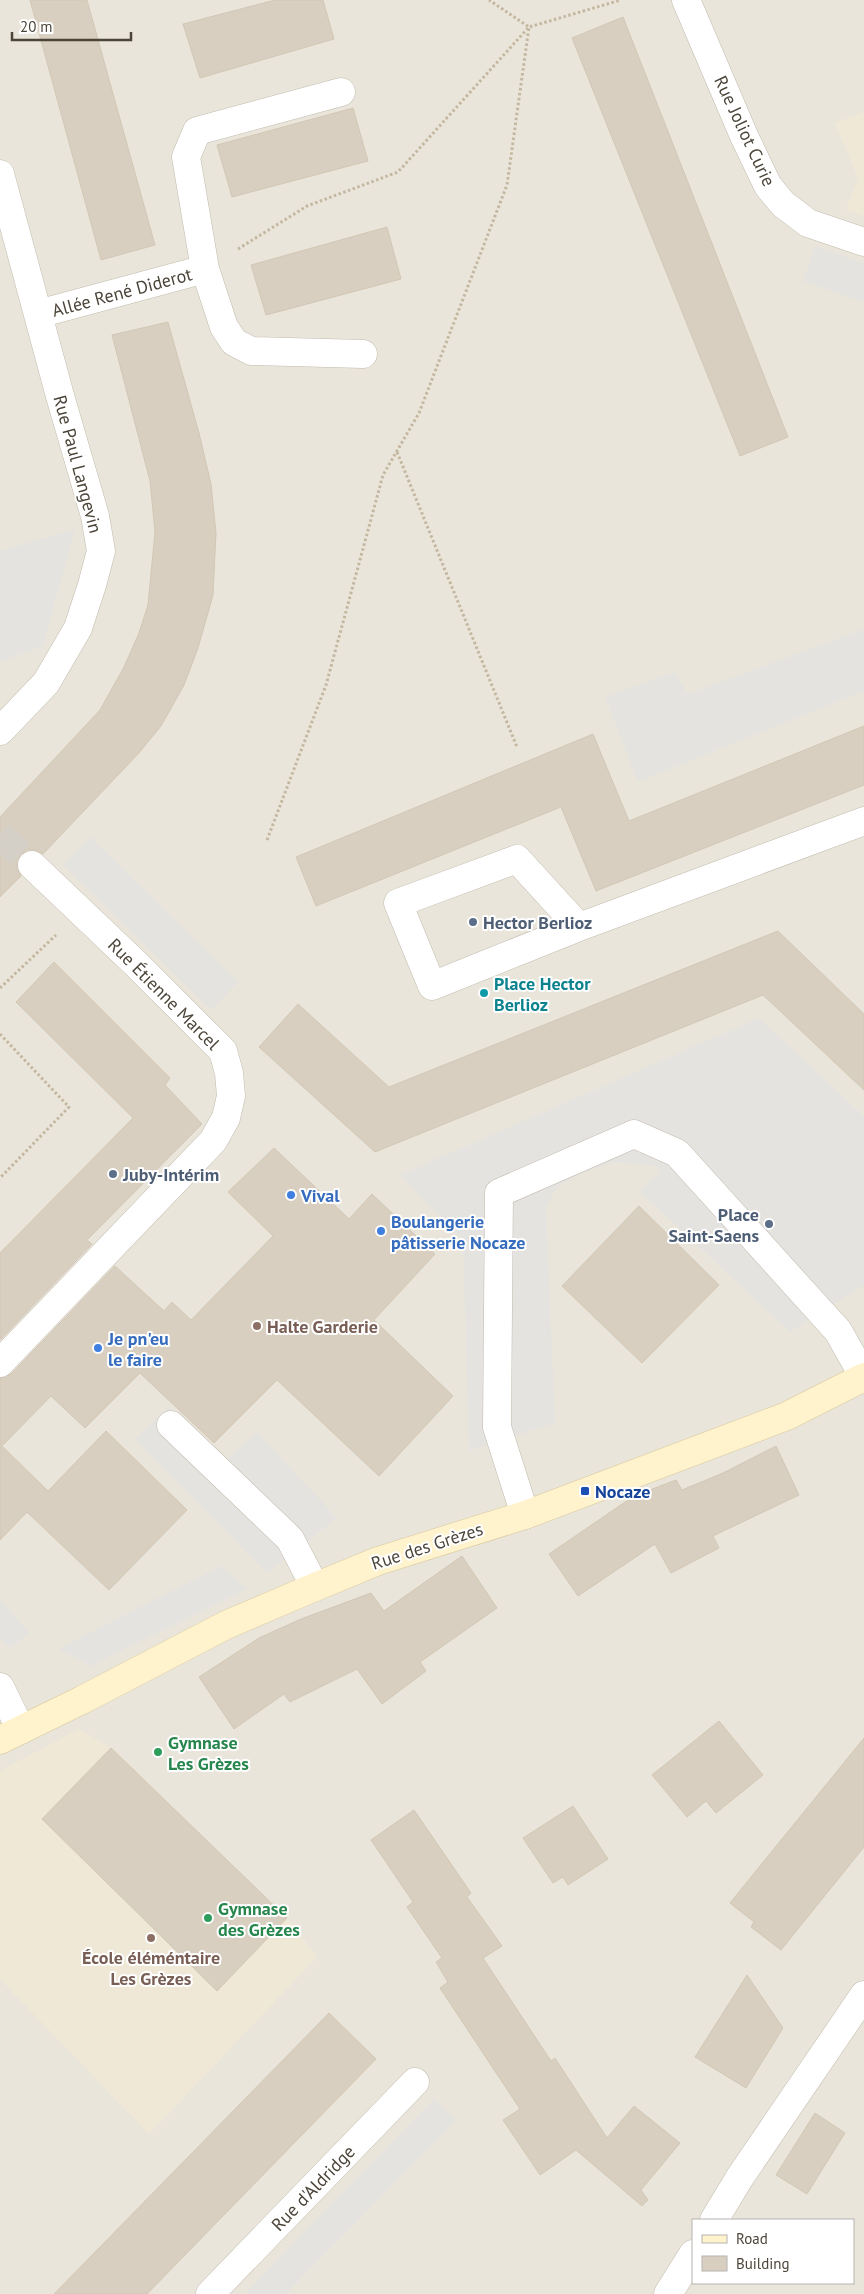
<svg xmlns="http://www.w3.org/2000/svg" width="864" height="2294" viewBox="0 0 864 2294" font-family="'PT Sans',sans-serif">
	<rect width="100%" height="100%" fill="#f6f3ec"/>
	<!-- residential -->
	<path fill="#eae5da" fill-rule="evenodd" d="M 0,0 L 864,0 L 864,2294 L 0,2294 ZM 693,2220 L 853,2220 L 853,2283 L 693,2283 Z"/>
	<!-- education -->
	<path fill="#efe8d6" d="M 864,112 L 864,216 L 846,210 L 858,178 L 835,123 Z
		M 79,1729 L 111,1748 L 287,1918 L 317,1957 L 149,2134 L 0,1979 L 0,1771 Z"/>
	<!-- parking -->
	<path fill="#e5e3e0" d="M 815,246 L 864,263 L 864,302 L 803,281 Z
		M 75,529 L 43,646 L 0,662 L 0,551 Z
		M 864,629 L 864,691 L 638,782 L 605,697 L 674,672 L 688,694 Z
		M 91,837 L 238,982 L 211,1010 L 63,865 Z
		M 759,1018 L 864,1116 L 864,1285 L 790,1332 L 639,1191 L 662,1171 L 656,1166 L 614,1162 L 582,1173 L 557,1187 L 546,1208 L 555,1423 L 469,1451 L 463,1240 L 400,1175 Z
		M 168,1407 L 225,1461 L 257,1432 L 337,1518 L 267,1573 L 135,1439 Z
		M 221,1566 L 247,1589 L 91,1666 L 58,1649 Z
		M 0,1600 L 30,1633 L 10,1648 L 0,1639 Z
		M 434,2099 L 456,2120 L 286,2294 L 250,2294 L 247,2291 Z"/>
	<!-- building -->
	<path fill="#d8cfc1" stroke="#d3c7b4" d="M 30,0 L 87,0 L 155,245 L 101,260 Z
		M 275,0 L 323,0 L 334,39 L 200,78 L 183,24 Z
		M 623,17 L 788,437 L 740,456 L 572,38 Z
		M 353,108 L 368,161 L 232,197 L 217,145 Z
		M 387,227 L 401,279 L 266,315 L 251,265 Z
		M 168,322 L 199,433 L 211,484 L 216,533 L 213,595 L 198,648 L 184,685 L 161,726 L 138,754 L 43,854 L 35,850 L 27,850 L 20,855 L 17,861 L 17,869 L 21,876 L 0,897 L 0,817 L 100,710 L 124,667 L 139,633 L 148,605 L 155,532 L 150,481 L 112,335 Z
		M 864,726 L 864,785 L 596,891 L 561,807 L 316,906 L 296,857 L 593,734 L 629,821 Z
		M 778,931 L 864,1014 L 864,1090 L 763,995 L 375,1152 L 259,1047 L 298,1004 L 389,1087 Z
		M 54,962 L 170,1078 L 165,1085 L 202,1124 L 87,1240 L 92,1244 L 0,1340 L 0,1253 L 133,1118 L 16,1002 Z
		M 274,1148 L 349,1219 L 372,1194 L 435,1254 L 374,1320 L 453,1396 L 379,1476 L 277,1380 L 214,1443 L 140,1373 L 85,1428 L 51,1396 L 2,1446 L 48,1491 L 106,1431 L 187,1510 L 109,1590 L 27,1512 L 0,1540 L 0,1378 L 11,1374 L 115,1266 L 164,1311 L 172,1302 L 191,1320 L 273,1236 L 228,1192 Z
		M 639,1206 L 719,1285 L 642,1363 L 562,1286 Z
		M 776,1446 L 799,1495 L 713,1536 L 719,1548 L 671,1573 L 655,1544 L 578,1596 L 549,1554 L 634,1496 L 676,1480 L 682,1490 L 723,1473 Z
		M 462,1556 L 497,1608 L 420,1662 L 426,1671 L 382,1704 L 357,1669 L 290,1702 L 284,1694 L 234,1729 L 199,1677 L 259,1638 L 301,1619 L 371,1593 L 384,1611 Z
		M 719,1721 L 763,1775 L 716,1813 L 706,1801 L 687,1817 L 652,1775 Z
		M 864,1738 L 864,1847 L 781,1950 L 751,1927 L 754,1922 L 730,1903 Z
		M 111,1748 L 287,1918 L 217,1991 L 42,1819 Z
		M 573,1806 L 608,1859 L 568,1885 L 563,1877 L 553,1883 L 523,1838 Z
		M 414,1810 L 471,1893 L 467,1897 L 502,1946 L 483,1958 L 551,2061 L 555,2058 L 607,2138 L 634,2106 L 680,2143 L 641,2190 L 648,2200 L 642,2206 L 576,2150 L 540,2175 L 503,2120 L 520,2109 L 440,1988 L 448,1982 L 436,1962 L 442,1958 L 407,1907 L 413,1902 L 371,1840 Z
		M 747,1975 L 783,2028 L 746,2088 L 695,2057 Z
		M 329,2013 L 376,2059 L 147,2294 L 54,2294 Z
		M 815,2113 L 845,2133 L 807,2194 L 776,2175 Z"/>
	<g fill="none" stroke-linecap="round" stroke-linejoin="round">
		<!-- street-tunnel -->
		<path stroke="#d4d0c8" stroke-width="28" stroke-dasharray="28 14" stroke-linecap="butt" d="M 0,835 L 32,865"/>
		<!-- street casing -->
		<g stroke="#c2bbae" stroke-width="29">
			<path id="street" d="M 686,0 L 744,136 L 768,186 L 783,204 L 808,223 L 864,242
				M 0,174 L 60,396 L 95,516 L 101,551 L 92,585 L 78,628 L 46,683 L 0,731
				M 205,269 L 224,327 L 234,342 L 251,351 L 363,354
				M 38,314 L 205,269 L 186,157 L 197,131 L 341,92
				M 579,927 L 517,859 L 398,903 L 432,986 L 579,927 L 864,821
				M 0,1363 L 213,1141 L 226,1118 L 231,1096 L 229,1073 L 223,1051 L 135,963 L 32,865
				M 171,1425 L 290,1539 L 315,1587
				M 525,1515 L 497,1427 L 499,1193 L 634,1134 L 677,1153 L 838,1331 L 864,1377
				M 0,1687 L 21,1730
				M 714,2220 L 740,2177 L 864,1995
				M 210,2294 L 415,2082
				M 668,2294 L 693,2254"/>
		</g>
		<!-- secondary casing -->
		<g stroke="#d6c79b" stroke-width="29">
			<path id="secondary" d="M 0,1740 L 82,1700 L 226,1625 L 315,1587 L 378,1561 L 525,1515 L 787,1416 L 864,1377"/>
		</g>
		<!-- path -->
		<path stroke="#c4b79f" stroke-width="3" stroke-dasharray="2.5 2.5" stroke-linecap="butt" d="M 238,249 L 307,206 L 398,172 L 529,27 L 489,0
			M 397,452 L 517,747
			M 267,840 L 326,685 L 383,475 L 419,413 L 507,185 L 529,27 L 621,0
			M 0,988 L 56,935
			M 0,1034 L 69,1107 L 0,1178"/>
		<!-- street -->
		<use href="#street" stroke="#fff" stroke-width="28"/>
		<!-- secondary -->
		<use href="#secondary" stroke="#fff3cd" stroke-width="28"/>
	</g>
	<!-- markers -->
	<g fill="#5c6f8a" stroke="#fff" stroke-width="2">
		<circle cx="473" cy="922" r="5"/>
		<circle cx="113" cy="1174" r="5"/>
		<circle cx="769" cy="1224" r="5"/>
	</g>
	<circle fill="#0f9aa8" stroke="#fff" stroke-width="2" cx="484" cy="993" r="5"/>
	<g fill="#3f7fe0" stroke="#fff" stroke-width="2">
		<circle cx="291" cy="1195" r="5"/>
		<circle cx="381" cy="1231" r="5"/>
		<circle cx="98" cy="1348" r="5"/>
	</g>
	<g fill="#8d6e63" stroke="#fff" stroke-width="2">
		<circle cx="257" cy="1326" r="5"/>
		<circle cx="151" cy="1938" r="5"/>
	</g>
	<rect fill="#1a4fb4" stroke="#fff" stroke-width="2" x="580" y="1486" width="10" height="10" rx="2.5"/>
	<g fill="#2e9e5b" stroke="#fff" stroke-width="2">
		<circle cx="158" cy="1752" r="5"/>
		<circle cx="208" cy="1918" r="5"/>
	</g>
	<g text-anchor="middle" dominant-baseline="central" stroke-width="4" stroke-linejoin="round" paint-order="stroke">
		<!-- street labels -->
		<g font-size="18" fill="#4b4439" stroke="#fff">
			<text transform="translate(745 131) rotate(65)">Rue Joliot Curie</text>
			<text transform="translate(122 292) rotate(-15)">Allée René Diderot</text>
			<text transform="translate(78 464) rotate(75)">Rue Paul Langevin</text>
			<text transform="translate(164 994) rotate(45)">Rue Étienne Marcel</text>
			<text transform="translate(427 1546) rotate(-18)">Rue des Grèzes</text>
			<text transform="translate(313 2188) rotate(-46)">Rue d'Aldridge</text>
		</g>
		<!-- service labels -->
		<g font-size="18" font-weight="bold" fill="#4e5e75" stroke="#fff" text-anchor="start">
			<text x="483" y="922">Hector Berlioz</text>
			<text x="123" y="1174">Juby-Intérim</text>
			<text x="759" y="1214" text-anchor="end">Place<tspan x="759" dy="21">Saint-Saens</tspan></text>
		</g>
		<!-- culture labels -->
		<g font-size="18" font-weight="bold" fill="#0d838f" stroke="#fff" text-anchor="start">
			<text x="494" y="983">Place Hector<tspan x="494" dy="21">Berlioz</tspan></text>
		</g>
		<!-- shop labels -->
		<g font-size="18" font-weight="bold" fill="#366cbe" stroke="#fff" text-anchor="start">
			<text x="301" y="1195">Vival</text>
			<text x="391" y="1221">Boulangerie<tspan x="391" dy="21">pâtisserie Nocaze</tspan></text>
			<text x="108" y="1338">Je pn'eu<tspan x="108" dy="21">le faire</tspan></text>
		</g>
		<!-- education labels -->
		<g font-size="18" font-weight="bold" fill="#785e54" stroke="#fff" text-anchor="start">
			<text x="267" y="1326">Halte Garderie</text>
			<text x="151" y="1957" text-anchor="middle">École éléméntaire<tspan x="151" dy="21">Les Grèzes</tspan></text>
		</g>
		<!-- transit labels -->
		<g font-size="18" font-weight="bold" fill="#164399" stroke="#fff" text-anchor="start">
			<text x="595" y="1491">Nocaze</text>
		</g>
		<!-- leisure labels -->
		<g font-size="18" font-weight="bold" fill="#27864d" stroke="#fff" text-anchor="start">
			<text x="168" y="1742">Gymnase<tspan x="168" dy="21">Les Grèzes</tspan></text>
			<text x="218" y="1908">Gymnase<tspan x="218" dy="21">des Grèzes</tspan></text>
		</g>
	</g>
	<!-- legend -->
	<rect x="692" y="2219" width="162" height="65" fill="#ffffff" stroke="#b7b4b0"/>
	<rect x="702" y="2235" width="25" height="8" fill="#fff3cd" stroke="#b7b4b0"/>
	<text x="736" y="2244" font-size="15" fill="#4b4439">Road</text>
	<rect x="702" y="2256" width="25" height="15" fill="#d8cfc1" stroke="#b7b4b0"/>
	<text x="736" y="2269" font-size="15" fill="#4b4439">Building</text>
	<!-- scale -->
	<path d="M12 32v8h119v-8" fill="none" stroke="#4b4439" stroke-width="2.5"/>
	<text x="20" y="32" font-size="15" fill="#4b4439" stroke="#ffffff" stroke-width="4" paint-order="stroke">20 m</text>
</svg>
